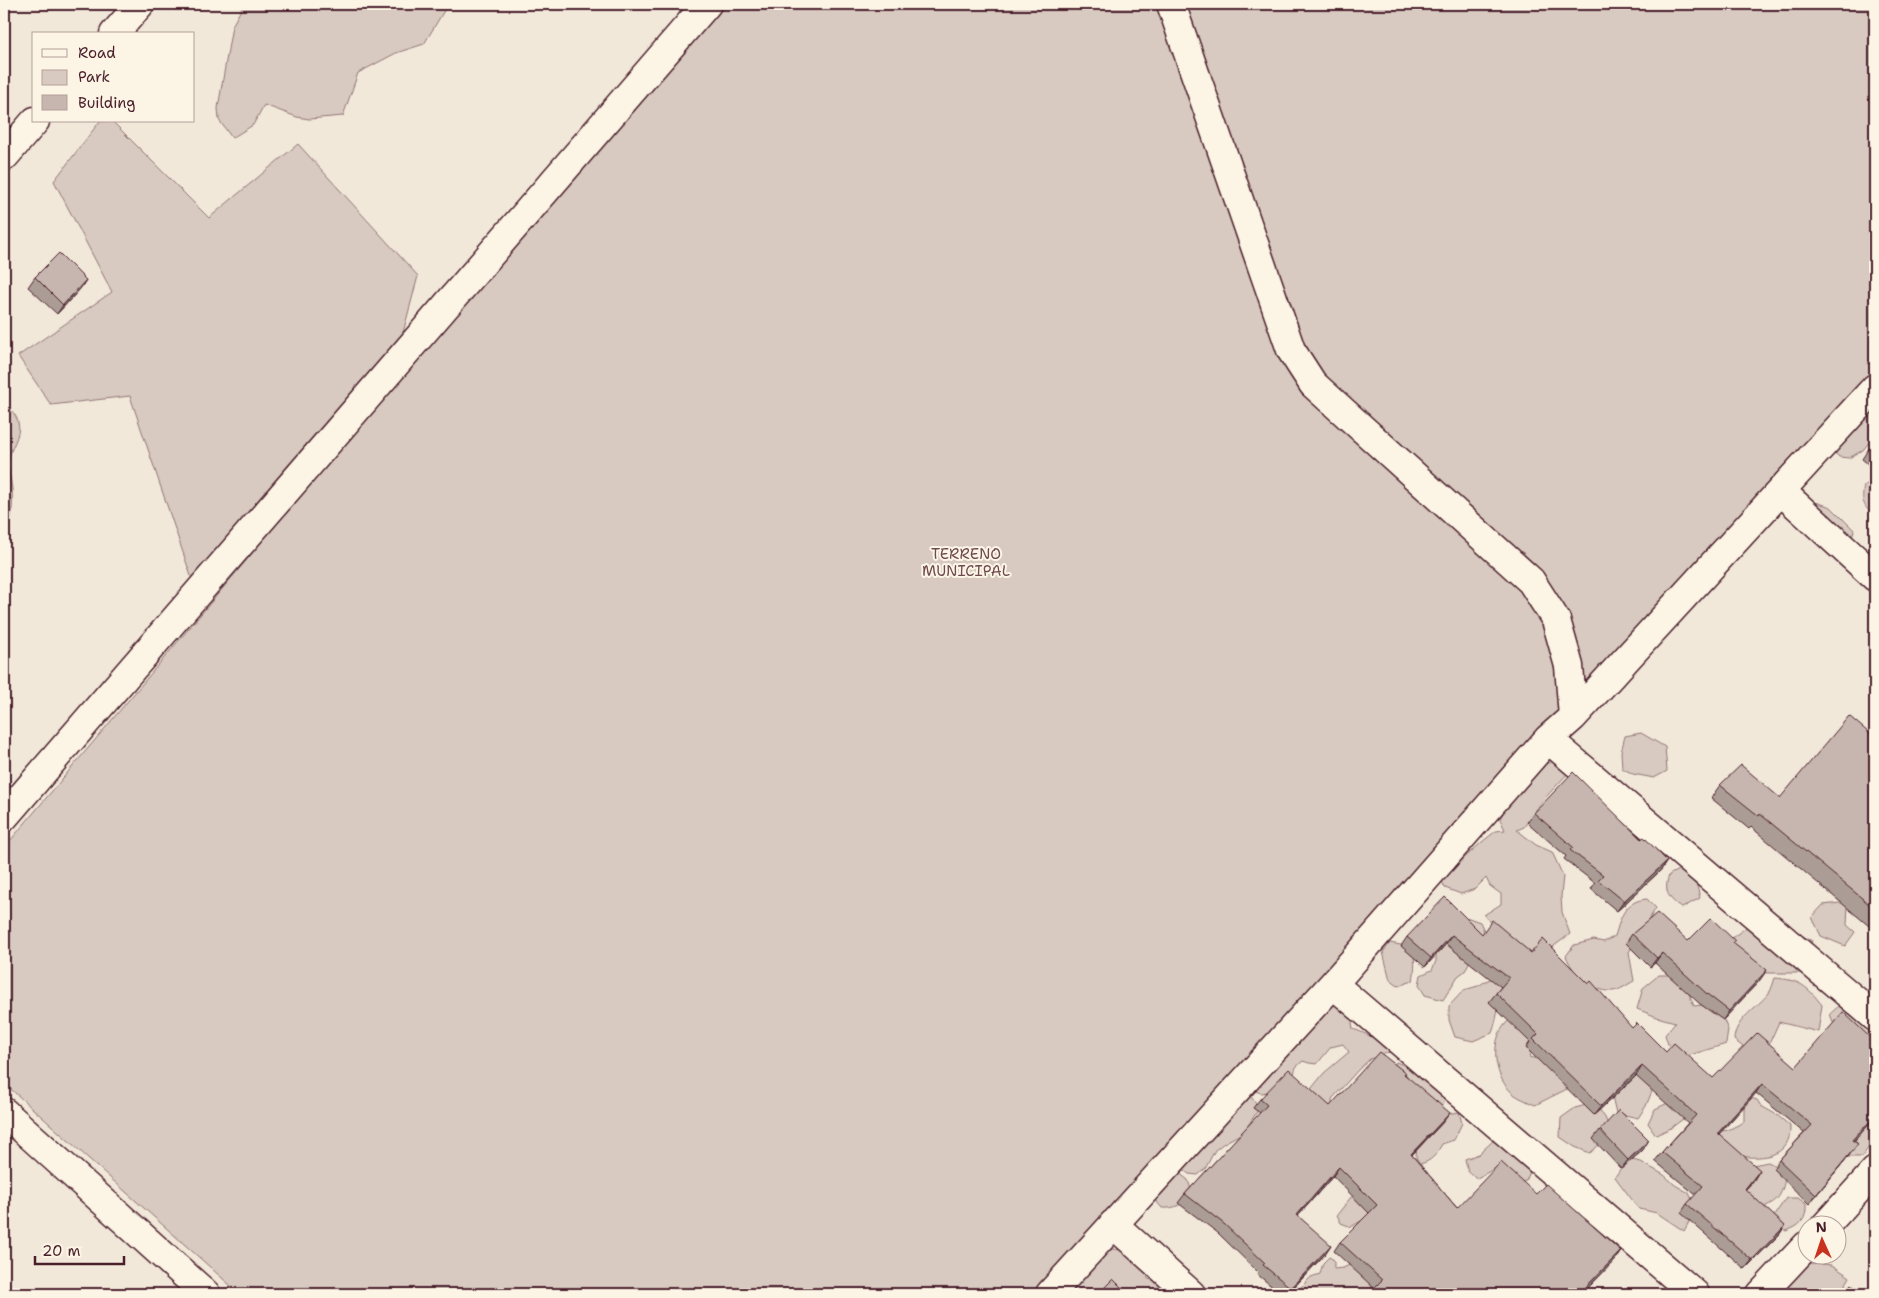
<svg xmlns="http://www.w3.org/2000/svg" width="1879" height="1298" viewBox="0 0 1879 1298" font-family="'Shantell Sans',sans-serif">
	<rect width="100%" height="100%" fill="#f1e8da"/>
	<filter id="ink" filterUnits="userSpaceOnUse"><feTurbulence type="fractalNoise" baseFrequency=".02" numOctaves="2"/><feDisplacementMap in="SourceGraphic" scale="10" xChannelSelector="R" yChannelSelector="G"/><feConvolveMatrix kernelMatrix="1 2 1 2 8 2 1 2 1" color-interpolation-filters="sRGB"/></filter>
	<g filter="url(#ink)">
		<!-- green -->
		<path fill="#d8cac0" stroke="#917476" d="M 244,4 L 448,4 L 424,44 L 396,53 L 358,73 L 343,116 L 309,119 L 297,117 L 264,105 L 253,125 L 232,138 L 219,120 L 218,108 L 232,26 Z
			M 716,4 L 1875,4 L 1875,384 L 1322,1006 L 1337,1004 L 1351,1016 L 1353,1029 C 1368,1034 1380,1041 1392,1051 L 1370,1059 L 1358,1070 L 1332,1099 L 1334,1128 L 1307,1094 L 1324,1073 L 1349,1052 L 1343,1044 L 1331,1047 L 1317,1064 L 1309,1063 L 1303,1061 L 1296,1067 L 1293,1077 L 1276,1091 L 1261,1093 L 1247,1088 L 1240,1094 L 1251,1097 L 1260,1107 L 1244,1132 L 1224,1143 L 1215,1150 L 1205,1169 L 1198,1175 L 1189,1174 L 1182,1169 L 1050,1294 L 240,1294 L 4,1083 L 4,848 L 330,461 L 195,588 L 130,396 L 51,405 L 18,356 L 112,292 L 54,181 L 100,121 L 112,121 L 209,218 L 298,144 L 418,276 L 387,393 Z
			M 4,404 C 10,409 16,414 18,422 C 22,436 9,449 8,462 C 8,471 11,480 12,489 C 13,502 13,524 4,533 Z
			M 1875,407 L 1875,435 L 1863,450 L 1849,458 L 1839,457 L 1830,448 Z
			M 1875,479 L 1875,517 C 1863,506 1861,501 1864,486 Z
			M 1806,499 L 1831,507 L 1854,530 L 1851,543 Z
			M 1641,733 L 1665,747 L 1667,771 L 1654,778 L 1633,774 L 1622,768 L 1621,752 L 1625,736 Z
			M 1554,761 L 1570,771 L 1543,800 L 1524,827 L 1517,830 L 1536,845 L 1552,852 L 1563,876 L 1561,896 L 1562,912 L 1570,934 L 1554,946 L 1542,962 L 1492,925 L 1484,915 L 1501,904 L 1501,894 L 1490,886 L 1486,878 L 1475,889 L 1461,894 L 1445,888 L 1441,879 L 1482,842 L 1496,831 L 1505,830 L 1500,819 L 1514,791 L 1538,766 Z
			M 1682,868 L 1697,886 L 1700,898 L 1682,908 C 1669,899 1663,892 1669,875 Z
			M 1647,899 L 1656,908 L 1629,952 L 1634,981 C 1628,984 1619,991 1612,991 C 1592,992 1573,974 1566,956 L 1574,945 L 1594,940 L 1604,942 L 1615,936 C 1621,917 1624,901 1647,899 Z
			M 1848,902 L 1847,925 L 1855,932 L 1845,946 L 1821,936 L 1812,917 L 1823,905 Z
			M 1469,918 L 1480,922 L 1486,935 L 1472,956 L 1465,971 L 1458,976 L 1443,1000 L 1425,995 L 1419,985 L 1421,975 L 1432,970 L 1436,961 L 1436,948 L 1453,927 Z
			M 1770,918 L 1812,941 L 1801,973 L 1766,973 L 1757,964 L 1719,947 L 1747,927 Z
			M 1390,943 L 1411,947 C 1416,957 1415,969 1413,981 L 1398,986 L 1390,980 L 1383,952 Z
			M 1659,975 L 1677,975 L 1689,994 L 1694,1006 L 1710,1004 L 1720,1011 L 1728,1030 L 1726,1044 L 1687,1056 L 1669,1047 L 1665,1035 L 1675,1022 L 1657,1017 L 1637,1009 L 1643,988 Z
			M 1493,977 L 1507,988 C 1497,1004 1498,1017 1492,1033 L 1473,1041 L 1455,1037 L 1449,1020 L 1449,1006 L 1464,990 L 1478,986 Z
			M 1775,978 C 1800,980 1807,986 1822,1005 L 1818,1032 L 1779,1022 L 1769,1044 L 1750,1052 L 1734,1040 C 1735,1019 1757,1008 1769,993 C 1772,989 1773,983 1775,978 Z
			M 1843,1002 L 1875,1029 L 1875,1047 L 1836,1030 L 1830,1014 Z
			M 1525,1008 L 1532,1046 L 1529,1057 L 1545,1061 L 1569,1088 L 1535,1105 C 1529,1102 1521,1099 1515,1095 C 1496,1081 1491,1052 1500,1032 C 1505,1022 1515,1014 1525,1008 Z
			M 1396,1062 L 1422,1072 L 1445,1088 L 1446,1099 L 1442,1108 L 1386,1079 Z
			M 1636,1068 L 1655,1084 L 1646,1106 L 1638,1118 L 1616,1113 L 1611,1092 Z
			M 1748,1097 L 1757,1100 L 1761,1106 L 1777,1115 L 1790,1126 C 1792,1159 1758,1160 1734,1155 L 1716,1132 L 1728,1130 L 1744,1122 L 1744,1105 Z
			M 1672,1101 L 1696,1109 L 1671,1128 L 1656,1135 L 1648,1123 L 1655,1109 Z
			M 1594,1103 C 1614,1126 1613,1134 1590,1153 L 1575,1147 L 1560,1137 L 1561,1118 L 1575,1108 Z
			M 1459,1112 L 1462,1123 L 1454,1140 L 1442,1144 C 1436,1155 1432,1161 1420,1164 L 1416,1157 L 1417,1146 L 1446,1114 Z
			M 1864,1123 L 1875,1129 C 1875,1140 1868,1148 1862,1157 L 1844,1157 L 1841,1136 Z
			M 1496,1138 L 1525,1162 L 1530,1172 L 1526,1181 L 1517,1182 L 1496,1168 L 1477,1178 L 1468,1172 L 1465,1159 L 1479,1154 Z
			M 1627,1159 L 1641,1162 L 1664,1175 L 1675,1185 L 1689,1193 L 1695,1206 L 1694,1213 L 1684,1231 L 1657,1213 L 1639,1209 L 1615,1177 Z
			M 1768,1162 L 1782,1169 L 1786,1176 C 1781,1195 1780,1201 1761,1208 L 1749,1201 L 1744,1187 L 1753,1165 Z
			M 1179,1173 L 1188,1180 L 1192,1193 C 1184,1204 1176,1209 1162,1208 L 1155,1200 C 1155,1183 1165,1180 1179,1173 Z
			M 1351,1197 L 1362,1197 L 1372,1214 L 1351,1227 L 1341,1223 L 1337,1215 Z
			M 1786,1198 L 1798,1198 L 1806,1204 C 1807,1220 1800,1226 1786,1231 L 1777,1225 L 1772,1219 Z
			M 1112,1249 L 1122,1250 L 1147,1266 L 1148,1279 L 1159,1281 L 1180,1294 L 1068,1294 L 1097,1257 Z
			M 1329,1257 L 1334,1260 L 1334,1269 L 1343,1268 L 1354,1263 L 1384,1269 L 1371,1288 L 1371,1294 L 1294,1294 L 1311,1277 L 1320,1274 L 1323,1263 Z
			M 1809,1263 L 1832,1265 L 1850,1277 L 1843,1289 L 1837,1294 L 1786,1294 C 1787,1281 1800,1271 1809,1263 Z"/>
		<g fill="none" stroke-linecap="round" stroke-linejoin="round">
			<!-- minor casing -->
			<g stroke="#4a1f2b" stroke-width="31">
				<path id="minor" d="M 1171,4 L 1291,350 L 1313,384 L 1531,581 L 1556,620 L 1569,666 L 1573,717
					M 114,34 L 140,4
					M 4,157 L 35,121
					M 1781,491 L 1875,577
					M 1548,739 L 1875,1017
					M 4,817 L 707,4
					M 1333,984 L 1695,1294
					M 1113,1224 L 1191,1294
					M 1825,1226 L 1875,1171
					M 1050,1294 L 1333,984 L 1548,739 L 1573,717 L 1875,388
					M 1761,1294 L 1806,1246"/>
			</g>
			<!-- tertiary casing -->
			<g stroke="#4a1f2b" stroke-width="31">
				<path id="tertiary" d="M 4,1112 L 206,1294"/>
			</g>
			<!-- minor -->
			<use href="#minor" stroke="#fcf5e5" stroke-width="28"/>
			<!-- tertiary -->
			<use href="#tertiary" stroke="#fcf5e5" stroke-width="28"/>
		</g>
		<!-- wall -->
		<path fill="#ab9d96" stroke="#4a1f2b" d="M 35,277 L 86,280 L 80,289 L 57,314 L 28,287 Z
			M 1875,442 L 1875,470 L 1862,459 L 1868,450 Z
			M 1875,738 L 1875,931 L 1751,827 L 1749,829 L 1711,798 L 1720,785 L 1780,798 Z
			M 1534,813 L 1641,839 L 1667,861 L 1661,870 L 1617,911 L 1591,889 L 1595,883 L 1564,859 L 1566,856 L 1527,822 Z
			M 1482,934 L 1531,953 L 1632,1028 L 1666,1052 L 1713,1078 L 1796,1067 L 1875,1042 L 1875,1118 L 1854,1141 L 1858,1144 L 1851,1153 L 1809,1204 L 1773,1169 L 1779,1160 L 1804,1133 L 1756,1093 L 1719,1134 L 1754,1180 L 1745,1190 L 1785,1226 L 1779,1235 L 1745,1269 L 1681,1213 L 1687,1204 L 1696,1195 L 1655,1161 L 1662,1152 L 1688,1123 L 1636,1076 L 1594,1115 L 1526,1048 L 1530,1042 L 1489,1002 L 1501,987 L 1446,944 L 1425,967 L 1401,946 L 1407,937 Z
			M 1632,934 L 1688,941 L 1733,944 L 1760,980 L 1723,1020 L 1700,1004 L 1655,963 L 1650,967 L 1626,943 Z
			M 1405,1074 L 1443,1122 L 1412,1155 L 1457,1208 L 1536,1194 L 1621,1251 L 1615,1260 L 1582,1294 L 1368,1294 L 1374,1288 L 1334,1251 L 1340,1242 L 1369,1213 L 1333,1176 L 1298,1216 L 1325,1254 L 1288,1294 L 1281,1294 L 1257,1274 L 1258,1272 L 1218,1233 L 1178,1203 L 1185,1194 L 1260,1113 L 1253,1108 L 1260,1099 L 1330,1106 Z
			M 1600,1130 L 1643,1150 L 1621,1169 L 1593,1139 Z"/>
		<!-- shaded-wall -->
		<path fill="#8b7f7a" stroke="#4a1f2b" d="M 86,280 L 80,289 L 57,314 L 63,305 Z
			M 1667,861 L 1661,870 L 1617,911 L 1624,901 Z
			M 1452,935 L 1446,944 L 1425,967 L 1431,958 Z
			M 1662,953 L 1655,963 L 1650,967 L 1657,958 Z
			M 1767,970 L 1760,980 L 1723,1020 L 1729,1011 Z
			M 1642,1066 L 1636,1076 L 1594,1115 L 1601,1106 Z
			M 1762,1084 L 1756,1093 L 1711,1143 L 1718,1133 Z
			M 1450,1113 L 1443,1122 L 1404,1163 L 1411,1154 Z
			M 1875,1116 L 1875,1118 L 1846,1149 L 1852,1140 Z
			M 1649,1140 L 1643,1150 L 1621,1169 L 1628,1160 Z
			M 1858,1144 L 1851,1153 L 1809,1204 L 1816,1195 Z
			M 1339,1167 L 1333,1176 L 1291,1224 L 1297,1215 Z
			M 1760,1170 L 1754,1180 L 1738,1198 L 1745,1189 Z
			M 1785,1226 L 1779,1235 L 1745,1269 L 1752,1260 Z
			M 1331,1245 L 1325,1254 L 1287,1294 L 1291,1288 Z
			M 1621,1251 L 1615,1260 L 1582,1294 L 1579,1294 Z"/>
		<!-- building -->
		<path fill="#c7b6af" stroke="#4a1f2b" d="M 59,253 L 86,280 L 63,305 L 35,277 Z
			M 1875,442 L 1875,456 L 1868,450 Z
			M 1849,716 L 1875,738 L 1875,909 L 1760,814 L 1759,816 L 1720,785 L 1741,765 L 1780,798 Z
			M 1573,772 L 1641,839 L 1644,837 L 1667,861 L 1624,901 L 1598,880 L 1603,875 L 1570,850 L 1573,847 L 1534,813 Z
			M 1445,897 L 1482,934 L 1492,920 L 1531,953 L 1543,939 L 1588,984 L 1591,981 L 1632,1028 L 1637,1023 L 1666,1052 L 1674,1043 L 1713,1078 L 1757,1033 L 1796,1067 L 1843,1012 L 1875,1042 L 1875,1116 L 1852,1140 L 1858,1144 L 1816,1195 L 1779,1160 L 1812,1125 L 1762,1084 L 1718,1133 L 1760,1170 L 1745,1189 L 1785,1226 L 1752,1260 L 1687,1204 L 1703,1186 L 1662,1152 L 1696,1115 L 1642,1066 L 1601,1106 L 1533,1039 L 1538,1034 L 1496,993 L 1509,978 L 1452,935 L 1431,958 L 1407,937 Z
			M 1657,913 L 1688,941 L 1711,918 L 1735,941 L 1733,943 L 1767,970 L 1729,1011 L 1707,994 L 1662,953 L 1657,958 L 1632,934 Z
			M 1379,1052 L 1406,1073 L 1404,1074 L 1450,1113 L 1411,1154 L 1457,1208 L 1501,1162 L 1536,1194 L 1546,1184 L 1621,1251 L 1579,1294 L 1368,1294 L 1382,1280 L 1340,1242 L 1377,1205 L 1339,1167 L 1297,1215 L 1331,1245 L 1291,1288 L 1263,1265 L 1265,1263 L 1224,1224 L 1185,1194 L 1267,1105 L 1260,1099 L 1289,1069 L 1330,1106 Z
			M 1619,1110 L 1649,1140 L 1628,1160 L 1600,1130 Z
			M 1113,1279 L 1128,1294 L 1098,1294 Z
			M 1851,1284 L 1862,1294 L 1842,1294 Z"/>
	</g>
	<g text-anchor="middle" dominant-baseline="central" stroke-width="4" stroke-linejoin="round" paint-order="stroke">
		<!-- park labels -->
		<g font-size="15" fill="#6e4a50" stroke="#fcf5e5">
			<text x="966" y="554">TERRENO<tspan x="966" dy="17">MUNICIPAL</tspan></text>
		</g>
	</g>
	<!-- margin -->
	<rect width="1879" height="1298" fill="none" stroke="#fcf5e5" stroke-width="20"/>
	<rect x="10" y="10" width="1859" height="1278" fill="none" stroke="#4a1f2b" stroke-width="2" filter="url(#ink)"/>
	<!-- legend -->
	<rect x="32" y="32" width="162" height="90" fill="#fcf5e5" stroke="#b59f9b"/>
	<rect x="42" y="49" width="25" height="8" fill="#fcf5e5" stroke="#b59f9b"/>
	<text x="78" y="58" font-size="15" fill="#4a1f2b">Road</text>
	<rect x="42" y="70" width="25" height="15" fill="#d8cac0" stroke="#b59f9b"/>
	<text x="78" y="82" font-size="15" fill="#4a1f2b">Park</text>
	<rect x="42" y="95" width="25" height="15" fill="#c7b6af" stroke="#b59f9b"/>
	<text x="78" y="108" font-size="15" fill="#4a1f2b">Building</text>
	<!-- north arrow -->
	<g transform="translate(1822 1240) rotate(357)"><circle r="24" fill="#fcf5e5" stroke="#b59f9b"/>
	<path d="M0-4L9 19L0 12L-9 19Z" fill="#c8321e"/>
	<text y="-8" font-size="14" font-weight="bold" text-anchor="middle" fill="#4a1f2b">N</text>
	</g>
	<!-- scale -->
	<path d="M35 1256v8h89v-8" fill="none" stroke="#4a1f2b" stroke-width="2.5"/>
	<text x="42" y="1256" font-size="15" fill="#4a1f2b" stroke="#fcf5e5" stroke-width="4" paint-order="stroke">20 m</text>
</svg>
